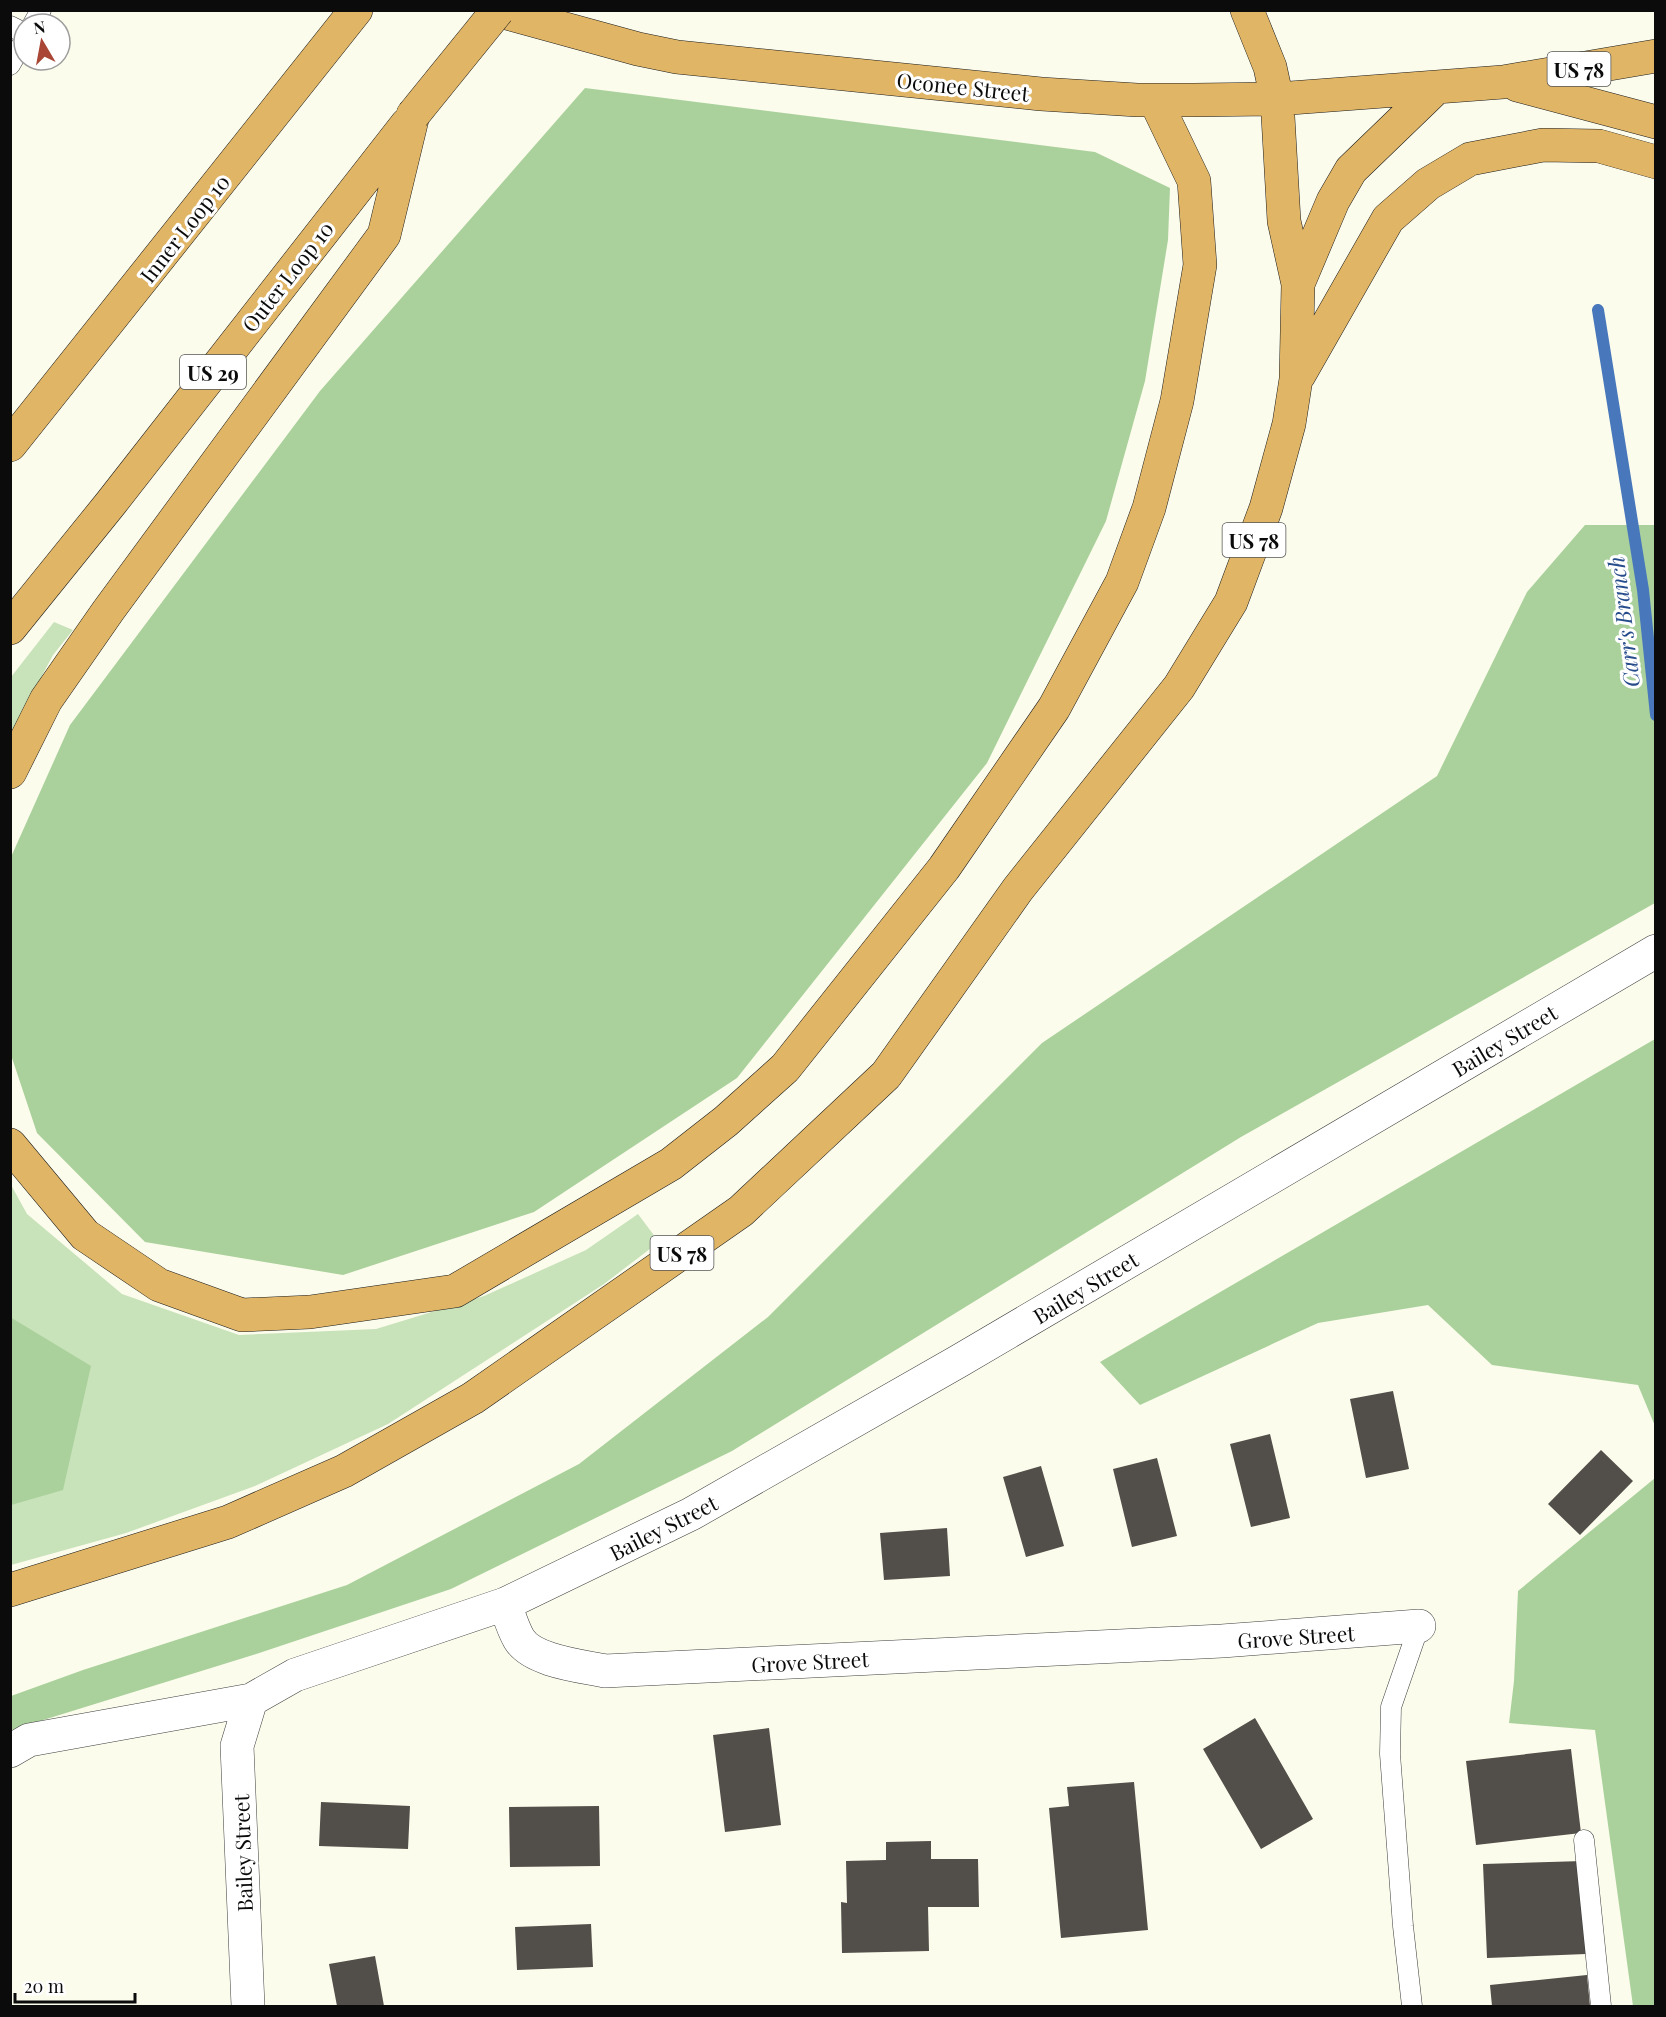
<svg xmlns="http://www.w3.org/2000/svg" width="1666" height="2017" viewBox="0 0 1666 2017" font-family="'Playfair Display',serif">
	<rect width="100%" height="100%" fill="#fcfcec"/>
	<!-- green -->
	<path fill="#c8e2ba" d="M 54,622 L 73,630 L 53,655 L 11,734 L 11,677 Z
		M 10,1183 L 27,1214 L 122,1294 L 239,1335 L 376,1329 L 484,1296 L 586,1250 L 638,1214 L 659,1242 L 604,1284 L 388,1424 L 255,1486 L 126,1533 L 11,1565 Z"/>
	<!-- forest -->
	<path fill="#aad19c" d="M 585,88 L 1095,152 L 1170,188 L 1168,240 L 1145,381 L 1106,521 L 987,763 L 737,1078 L 534,1212 L 343,1275 L 145,1242 L 37,1133 L 11,1055 L 11,857 L 70,725 L 320,391 Z
		M 1585,525 L 1655,525 L 1655,903 L 1241,1137 L 732,1451 L 451,1589 L 253,1655 L 11,1730 L 11,1696 L 83,1670 L 347,1585 L 579,1464 L 768,1317 L 1042,1043 L 1437,776 L 1527,592 Z
		M 1655,1039 L 1655,1426 L 1638,1385 L 1492,1365 L 1428,1305 L 1318,1323 L 1140,1405 L 1100,1362 Z
		M 10,1317 L 91,1366 L 63,1490 L 11,1505 Z
		M 1655,1478 L 1656,2006 L 1633,2006 L 1595,1730 L 1509,1723 L 1514,1681 L 1518,1591 Z"/>
	<g fill="none" stroke-linecap="round" stroke-linejoin="round">
		<!-- stream -->
		<path stroke="#4878bb" stroke-width="12" d="M 1598,310 L 1643,590 L 1656,715"/>
	</g>
	<!-- building -->
	<path fill="#524e49" d="M 1393,1391 L 1409,1469 L 1366,1478 L 1350,1399 Z
		M 1270,1434 L 1290,1518 L 1251,1527 L 1230,1444 Z
		M 1601,1450 L 1633,1481 L 1580,1535 L 1548,1504 Z
		M 1157,1458 L 1177,1536 L 1132,1547 L 1113,1469 Z
		M 1041,1466 L 1064,1546 L 1026,1557 L 1003,1477 Z
		M 947,1528 L 950,1576 L 884,1580 L 880,1533 Z
		M 1255,1718 L 1313,1819 L 1261,1849 L 1203,1749 Z
		M 769,1728 L 781,1825 L 725,1832 L 713,1735 Z
		M 1571,1749 L 1581,1833 L 1476,1845 L 1466,1761 Z
		M 1134,1782 L 1148,1930 L 1061,1938 L 1049,1808 L 1069,1806 L 1067,1787 Z
		M 321,1802 L 410,1806 L 408,1849 L 319,1846 Z
		M 599,1806 L 600,1866 L 510,1867 L 509,1807 Z
		M 931,1841 L 931,1859 L 978,1859 L 979,1907 L 928,1907 L 929,1951 L 842,1953 L 841,1902 L 847,1903 L 846,1861 L 886,1860 L 886,1842 Z
		M 1583,1861 L 1586,1954 L 1487,1958 L 1483,1864 Z
		M 591,1924 L 593,1967 L 517,1970 L 515,1927 Z
		M 375,1956 L 384,2006 L 337,2006 L 329,1964 Z
		M 1587,1975 L 1590,2006 L 1492,2006 L 1490,1985 Z"/>
	<g fill="none" stroke-linecap="round" stroke-linejoin="round">
		<!-- lane casing -->
		<g stroke="#3e3e3e" stroke-width="21">
			<path id="lane" d="M 33,24 L 41,10
				M 10,26 L 24,33
				M 10,65 L 24,41
				M 1584,1840 L 1601,2006
				M 1412,2006 L 1403,1926 L 1390,1754 L 1391,1707 L 1419,1626"/>
		</g>
		<!-- street casing -->
		<g stroke="#3e3e3e" stroke-width="34">
			<path id="street" d="M 505,1604 C 509,1615 513,1629 519,1639 C 532,1661 581,1666 605,1671 L 1222,1641 L 1419,1626
				M 10,1751 L 29,1740 L 251,1700 L 295,1675 L 505,1604 L 691,1514 L 959,1361 L 1656,951
				M 248,2006 L 237,1746 L 251,1700"/>
		</g>
		<!-- highway casing -->
		<g stroke="#1c1c1c" stroke-width="34">
			<path id="highway" d="M 496,10 L 638,49 L 677,57 L 1041,94 L 1137,100 L 1194,100 L 1277,99 L 1503,82 L 1656,56
				M 1517,85 L 1656,122
				M 1298,284 L 1333,201 L 1351,170 L 1437,87
				M 1299,375 L 1388,219 L 1428,184 L 1470,159 L 1543,145 L 1599,146 L 1656,162
				M 10,445 L 356,10
				M 10,628 L 111,503 L 407,124
				M 10,772 L 46,700 L 108,611 L 384,235 L 413,115
				M 10,1145 L 85,1235 L 159,1285 L 242,1315 L 310,1312 L 455,1291 L 671,1164 L 726,1121 L 785,1068 L 944,868 L 1054,708 L 1122,582 L 1149,508 L 1177,401 L 1200,265 L 1194,181 L 1155,100
				M 10,1590 L 228,1522 L 344,1471 L 473,1398 L 741,1211 L 886,1075 L 1018,889 L 1179,687 L 1231,602 L 1266,508 L 1289,424 L 1296,379 L 1298,284 L 1284,221 L 1277,99 L 1270,67 L 1247,10"/>
		</g>
		<!-- lane -->
		<use href="#lane" stroke="#fff" stroke-width="20"/>
		<!-- street -->
		<use href="#street" stroke="#fff" stroke-width="33"/>
		<!-- highway -->
		<use href="#highway" stroke="#e1b566" stroke-width="33"/>
		<!-- highway-bridge casing -->
		<g stroke="#1c1c1c" stroke-width="34" stroke-linecap="butt">
			<path id="highway-bridge" d="M 413,115 L 498,10"/>
		</g>
		<!-- highway-bridge -->
		<use href="#highway-bridge" stroke="#e1b566" stroke-width="33"/>
	</g>
	<g text-anchor="middle" dominant-baseline="central" stroke-width="6" stroke-linejoin="round" paint-order="stroke">
		<!-- shield labels -->
		<g fill="#fff" stroke="#545454" stroke-width="1.5">
			<rect x="1547.5" y="52" width="63" height="34" rx="4.5"/>
			<rect x="180" y="355" width="66" height="34" rx="4.5"/>
			<rect x="1222.5" y="523" width="63" height="34" rx="4.5"/>
			<rect x="650.5" y="1236" width="63" height="34" rx="4.5"/>
		</g>
		<g font-size="20" font-weight="bold" fill="#0b0b0b">
			<text x="1579" y="69">US 78</text>
			<text x="213" y="372">US 29</text>
			<text x="1254" y="540">US 78</text>
			<text x="682" y="1253">US 78</text>
		</g>
		<!-- street labels -->
		<g font-size="21" fill="#0b0b0b" stroke="#fff">
			<text transform="translate(963 86) rotate(6)">Oconee Street</text>
			<text transform="translate(184 228) rotate(-52)">Inner Loop 10</text>
			<text transform="translate(287 276) rotate(-52)">Outer Loop 10</text>
			<text transform="translate(1504 1040) rotate(-31)">Bailey Street</text>
			<text transform="translate(1085 1287) rotate(-31)">Bailey Street</text>
			<text transform="translate(663 1527) rotate(-27)">Bailey Street</text>
			<text transform="translate(1296 1636) rotate(-4)">Grove Street</text>
			<text transform="translate(810 1661) rotate(-3)">Grove Street</text>
			<text transform="translate(242 1853) rotate(-92)">Bailey Street</text>
		</g>
		<!-- water labels -->
		<g font-size="22" font-style="italic" fill="#264c8c" stroke="#fff">
			<text transform="translate(1623 622) rotate(-97)">Carr's Branch</text>
		</g>
	</g>
	<!-- border -->
	<rect width="1666" height="2017" fill="none" stroke="#0b0b0b" stroke-width="24"/>
	<!-- north arrow -->
	<g transform="translate(42 42) rotate(350)"><circle r="28" fill="#ffffff" stroke="#9d9d9d" stroke-width="1.5"/>
	<path d="M0-4.5L10 22L0 15L-10 22Z" fill="#a94636"/>
	<text y="-9" font-size="16" font-weight="bold" text-anchor="middle" fill="#0b0b0b">N</text>
	</g>
	<!-- scale -->
	<path d="M15 1993v9h120v-9" fill="none" stroke="#0b0b0b" stroke-width="3"/>
	<text x="24" y="1993" font-size="18" fill="#0b0b0b" stroke="#ffffff" stroke-width="4.5" paint-order="stroke">20 m</text>
</svg>
